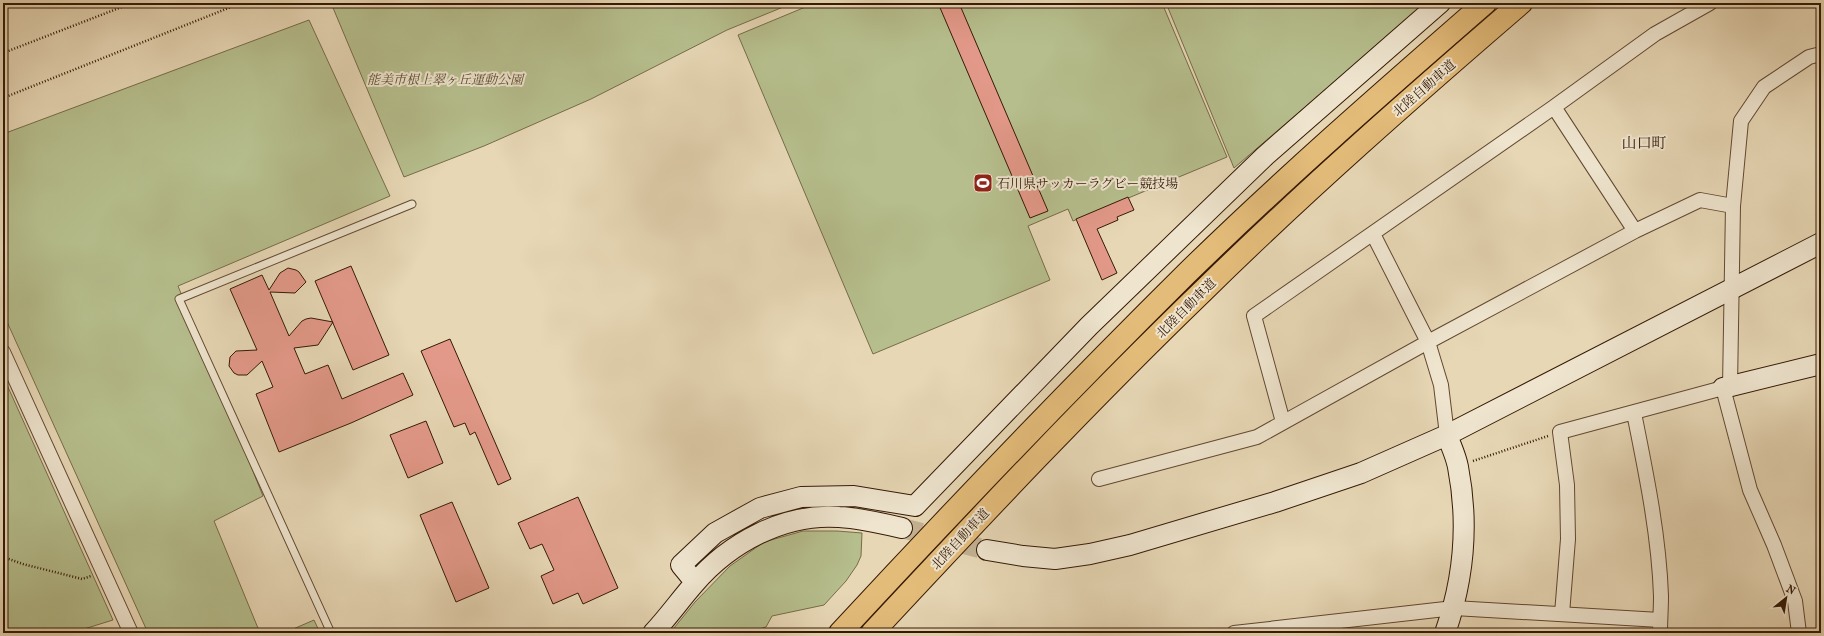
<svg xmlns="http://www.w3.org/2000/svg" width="1824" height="636" viewBox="0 0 1824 636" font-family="'IM FELL French Canon','Noto Serif JP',serif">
	<rect width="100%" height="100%" fill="#e7d7b5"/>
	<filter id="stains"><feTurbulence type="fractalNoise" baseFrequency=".005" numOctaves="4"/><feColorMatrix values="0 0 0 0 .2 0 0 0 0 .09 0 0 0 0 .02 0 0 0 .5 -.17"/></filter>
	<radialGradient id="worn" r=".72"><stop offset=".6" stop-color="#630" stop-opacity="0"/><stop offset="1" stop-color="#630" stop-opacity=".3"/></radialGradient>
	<!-- green -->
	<path fill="#b6be8d" stroke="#766c49" d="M 331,3 L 793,3 L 727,30 L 591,99 L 484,146 L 404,177 Z
		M 815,3 L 1162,3 L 1227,157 L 1073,221 L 1068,209 L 1028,226 L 1050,280 L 873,354 L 738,35 Z
		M 1166,3 L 1426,3 L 1234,168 Z
		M 309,20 L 390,196 L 178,286 L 263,496 L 214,521 L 260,633 L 148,633 L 3,313 L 3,134 Z
		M 3,376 L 113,620 L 71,633 L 3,633 Z
		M 803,531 L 837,531 L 862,533 L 861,556 L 857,565 L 846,581 L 824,605 L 772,616 L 766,627 L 745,633 L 670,633 L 695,602 L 730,566 L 764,542 Z
		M 314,620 L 320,633 L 284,633 Z"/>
	<!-- building -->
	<path fill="#e39989" stroke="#351905" d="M 938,3 L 959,3 L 1048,211 L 1030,218 Z
		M 1128,197 L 1134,210 L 1117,217 L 1118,220 L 1097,229 L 1117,273 L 1102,280 L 1076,219 Z
		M 351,266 L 389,355 L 353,370 L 315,281 Z
		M 288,268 L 296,270 L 299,272 L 306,282 L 295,293 L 270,292 L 289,336 L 302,321 L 306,319 L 311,318 L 333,322 L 318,345 L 294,348 L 305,374 L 328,365 L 342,399 L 403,373 L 413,395 L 351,423 L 279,452 L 256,394 L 273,387 L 262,361 L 247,375 L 238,375 L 234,373 L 229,366 L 230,357 L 236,351 L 257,350 L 230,289 L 262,275 L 269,290 L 280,273 Z
		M 450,339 L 511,479 L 498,485 L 475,432 L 470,435 L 465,423 L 454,427 L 421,351 Z
		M 426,421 L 443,463 L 408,478 L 390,435 Z
		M 578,497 L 618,588 L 583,604 L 578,593 L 553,604 L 541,576 L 554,570 L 542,544 L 530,549 L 518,523 Z
		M 452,502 L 489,588 L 456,602 L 420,515 Z"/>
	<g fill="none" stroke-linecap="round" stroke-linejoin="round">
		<!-- secondary-tunnel -->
		<path stroke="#c3b192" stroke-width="20" stroke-dasharray="20 10" stroke-linecap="butt" d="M 902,528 L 987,550"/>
		<!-- lane casing -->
		<g stroke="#624831" stroke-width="9">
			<path id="lane" d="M 331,633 L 179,299 L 412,204"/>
		</g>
		<!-- street casing -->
		<g stroke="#624831" stroke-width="16">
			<path id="street" d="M 1554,107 L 1655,34 L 1710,3
				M 1373,234 L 1428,342 L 1441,385 L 1447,435
				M 3,352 L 131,633
				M 1730,387 L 1733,206 L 1741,121 L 1764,87 L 1809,57 L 1821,54
				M 1634,413 C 1646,473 1659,535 1661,596 C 1661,609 1660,621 1660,633
				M 1283,422 L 1254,316 L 1554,107 L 1635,231 L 1700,200 L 1733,206
				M 1099,479 L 1257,437 L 1428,342 L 1635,231
				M 1562,614 L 1568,539 L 1567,485 L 1560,432 L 1723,388 L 1750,490 L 1774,545 L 1795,601 L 1799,633
				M 1234,633 L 1454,608 L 1660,620"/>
		</g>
		<!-- secondary casing -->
		<g stroke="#351905" stroke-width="22">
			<path id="secondary" d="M 1723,388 L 1821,364
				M 987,550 L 1023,556 L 1055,559 L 1090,554 L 1130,545 L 1275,502 L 1361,473 L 1447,435 L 1821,243
				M 695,582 L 681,565 L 715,533 L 760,508 L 801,497 L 854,496 L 915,506 L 1089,326 L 1265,156 L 1440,3
				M 653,633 C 668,617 680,600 694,584 C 729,543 784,513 839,517 C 860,518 881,523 902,528
				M 1445,633 C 1464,579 1469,524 1458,467 C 1456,456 1451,446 1447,435"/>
		</g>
		<!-- highway casing -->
		<g stroke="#351905" stroke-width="24">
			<path id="highway" d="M 840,633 C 953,511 1068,391 1186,274 C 1282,180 1384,91 1485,3
				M 872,633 C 980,517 1090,400 1204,290 C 1306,190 1413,96 1521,3"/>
		</g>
		<!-- path -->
		<path stroke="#351905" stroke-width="2.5" stroke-dasharray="1 2" stroke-linecap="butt" d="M 3,53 L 132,3
			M 3,98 L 241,3
			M 1473,461 L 1548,436
			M 3,557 L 23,564 L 82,579 L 91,576"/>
		<!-- lane -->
		<use href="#lane" stroke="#efe5cf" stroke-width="7"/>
		<!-- street -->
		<use href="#street" stroke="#efe5cf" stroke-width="14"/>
		<!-- secondary -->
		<use href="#secondary" stroke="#efe5cf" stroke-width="20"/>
		<!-- highway -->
		<use href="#highway" stroke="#e4bc7a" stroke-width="22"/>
	</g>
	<!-- icons -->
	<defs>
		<g id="stadium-square" transform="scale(1)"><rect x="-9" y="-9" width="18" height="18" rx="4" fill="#8f2418" stroke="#efe5cf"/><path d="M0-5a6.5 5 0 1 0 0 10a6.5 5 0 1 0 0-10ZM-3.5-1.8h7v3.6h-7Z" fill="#fff"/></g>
	</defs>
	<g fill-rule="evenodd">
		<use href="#stadium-square" x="983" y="183"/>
	</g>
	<g text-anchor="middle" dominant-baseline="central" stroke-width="4" stroke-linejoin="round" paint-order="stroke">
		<!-- park labels -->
		<g font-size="13" font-style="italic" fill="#5c4b2e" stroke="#efe5cf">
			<text x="445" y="79">能美市根上翠ヶ丘運動公園</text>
		</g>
		<!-- street labels -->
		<g font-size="13" fill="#351905" stroke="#efe5cf">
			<text transform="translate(1424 88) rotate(-41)">北陸自動車道</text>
			<text transform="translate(1186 308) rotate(-45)">北陸自動車道</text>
			<text transform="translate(960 539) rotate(-47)">北陸自動車道</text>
		</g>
		<!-- poi labels -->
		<g font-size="13" fill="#351905" stroke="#efe5cf" text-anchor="start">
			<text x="997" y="183">石川県サッカーラグビー競技場</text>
		</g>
		<!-- quarter labels -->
		<g font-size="15" fill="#351905" stroke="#efe5cf">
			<text x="1644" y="143">山口町</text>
		</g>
	</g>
	<!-- margin -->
	<rect width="1824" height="636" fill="none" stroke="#e7d7b5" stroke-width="16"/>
	<rect x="4" y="4" width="1816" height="628" fill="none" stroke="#351905" stroke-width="2"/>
	<rect x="8" y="8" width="1808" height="620" fill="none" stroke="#351905"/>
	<!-- north arrow -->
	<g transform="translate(1786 598) rotate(30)" stroke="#efe5cf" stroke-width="3" paint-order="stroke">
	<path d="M0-3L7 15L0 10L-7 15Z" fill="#351905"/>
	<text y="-6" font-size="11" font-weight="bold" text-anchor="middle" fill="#351905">N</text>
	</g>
	<rect width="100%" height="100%" filter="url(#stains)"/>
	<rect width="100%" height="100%" fill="url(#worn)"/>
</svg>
